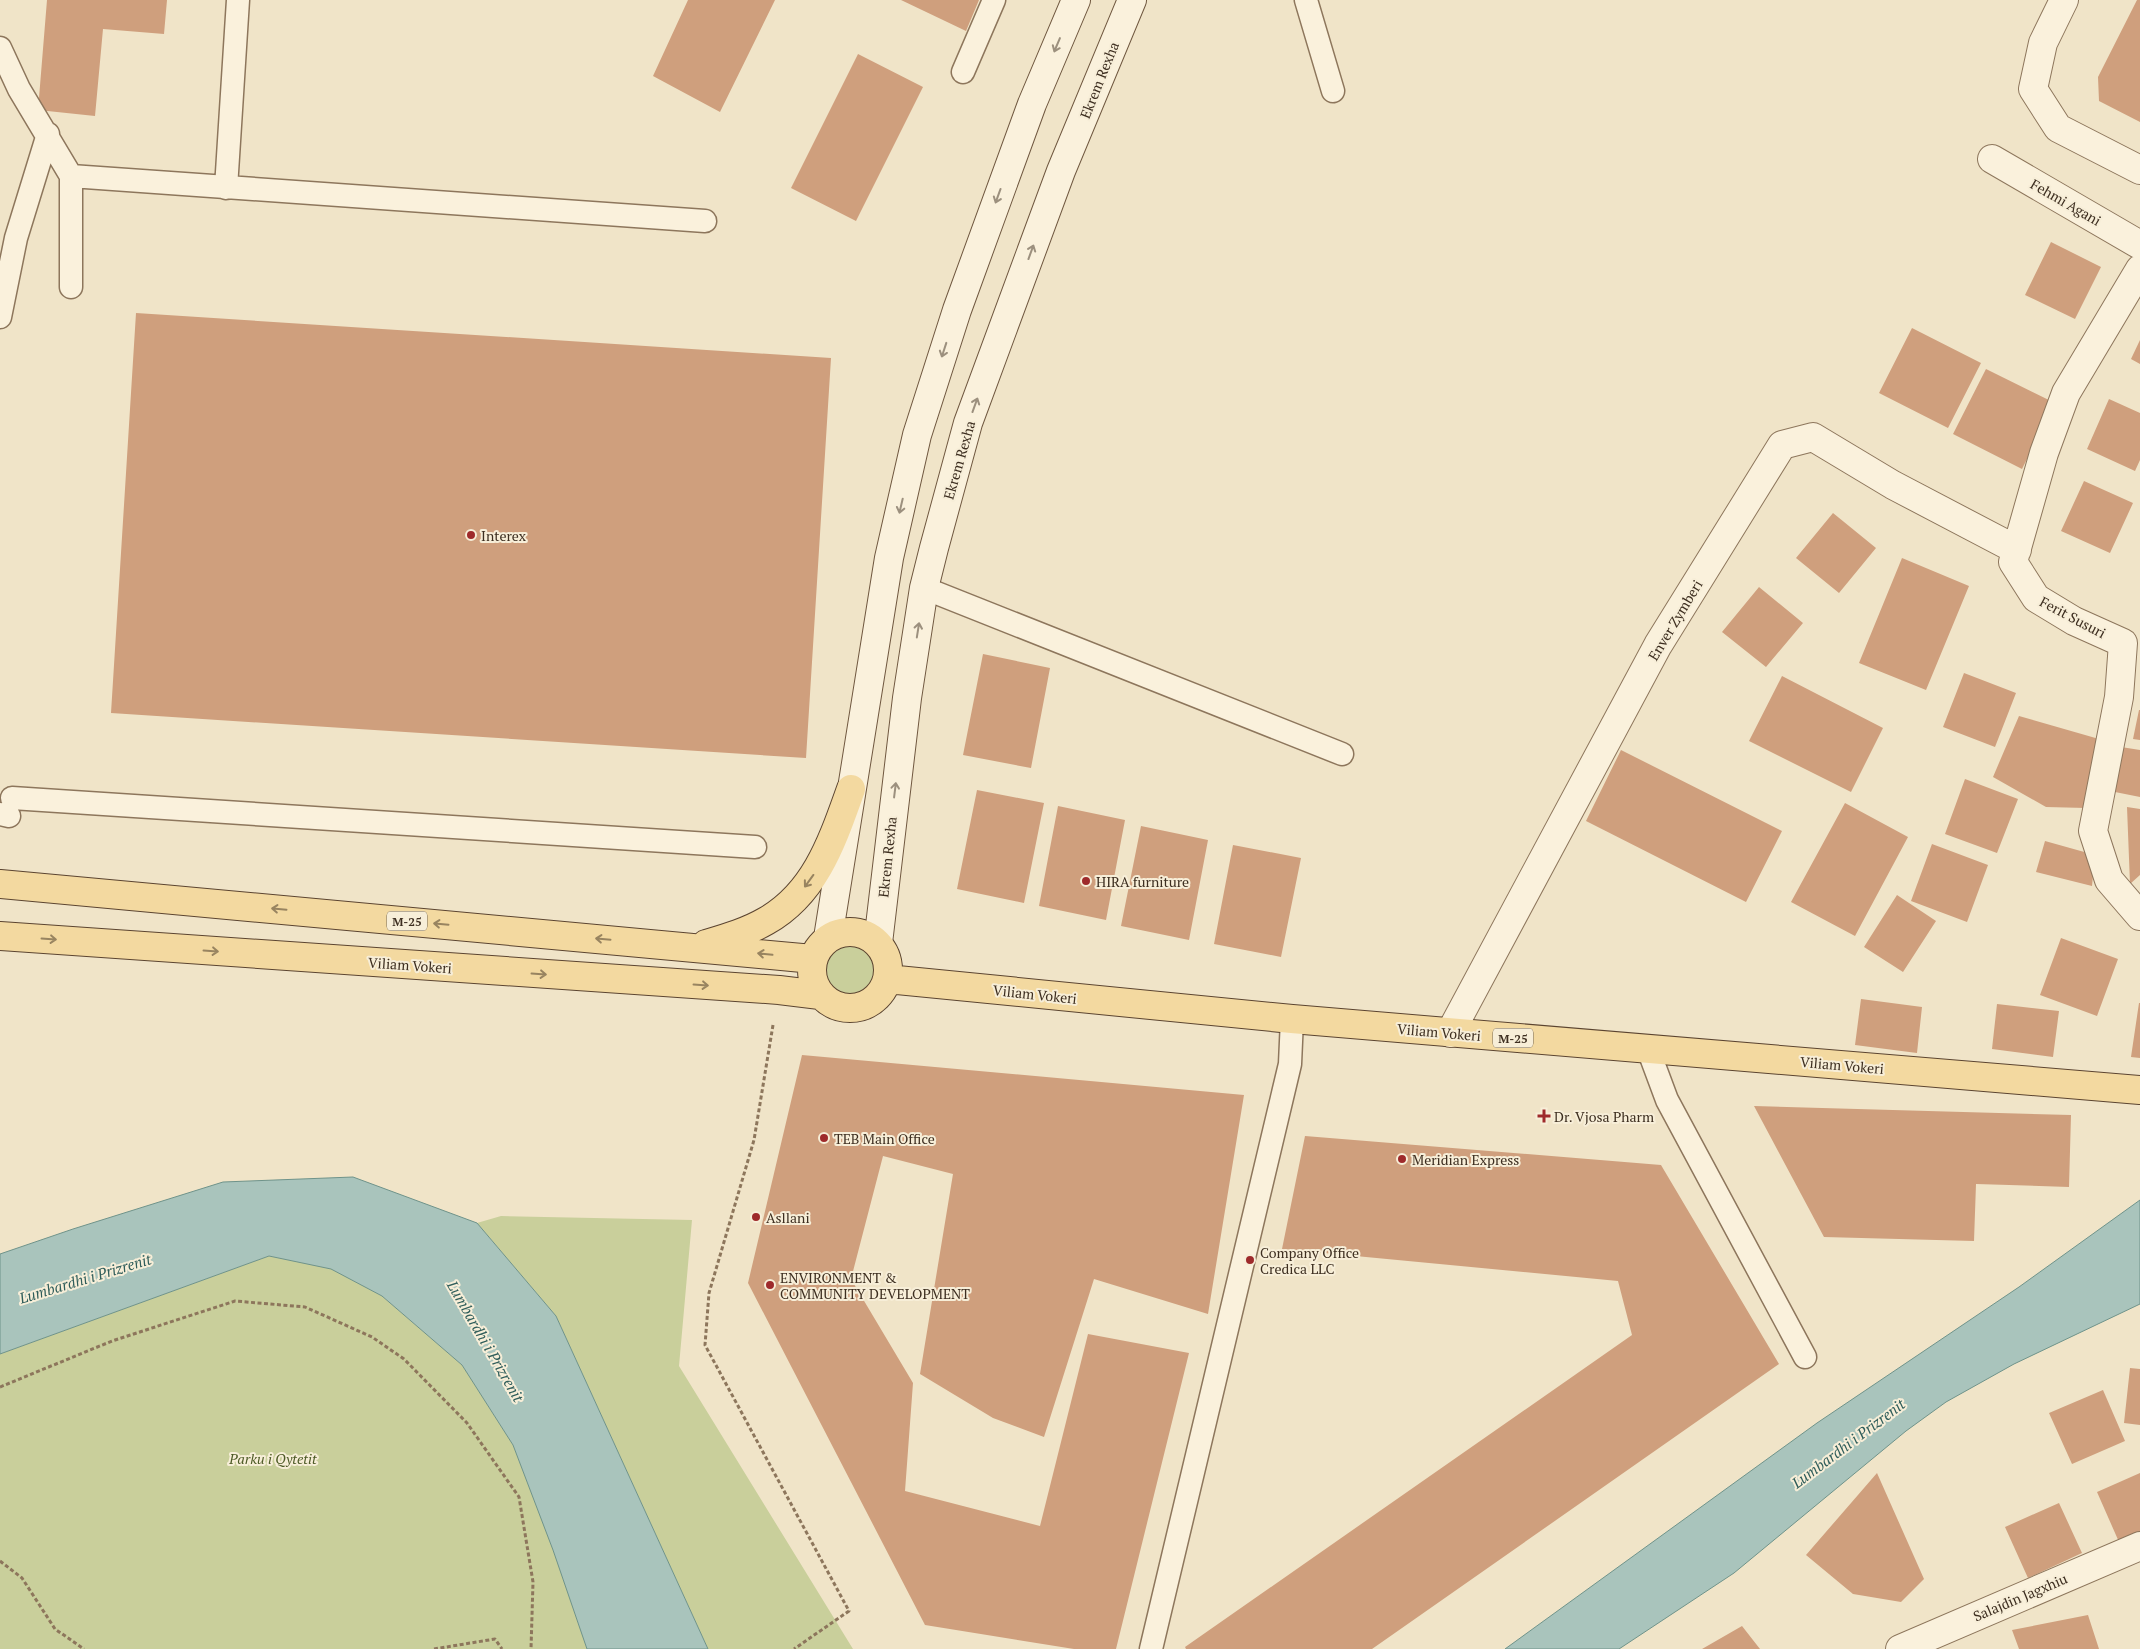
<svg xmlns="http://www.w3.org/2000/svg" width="2140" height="1649" viewBox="0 0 2140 1649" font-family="'PT Serif',serif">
	<rect width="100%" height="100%" fill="#f0e4c8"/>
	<!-- green -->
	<path fill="#c9cf9b" d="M817 970a32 32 0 1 1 64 0a32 32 0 1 1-64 0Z
		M 501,1216 L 692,1220 L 679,1366 L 853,1649 L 708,1649 L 556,1316 L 477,1223 Z
		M 269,1256 L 331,1268 L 382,1296 L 462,1365 L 513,1445 L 583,1626 L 589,1649 L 0,1649 L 0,1354 Z"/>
	<!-- water -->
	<path fill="#a9c4bc" stroke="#6f938a" d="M 353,1177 L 477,1223 L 556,1316 L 708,1649 L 587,1649 L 553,1550 L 513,1445 L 462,1365 L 382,1296 L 331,1269 L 269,1256 L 0,1354 L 0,1254 L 73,1229 L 223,1182 Z
		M 2140,1200 L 2140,1304 L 2014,1364 L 1946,1402 L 1906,1431 L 1734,1573 L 1619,1649 L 1505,1649 L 1817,1423 L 2019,1287 Z"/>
	<!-- building -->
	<path fill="#cf9f7d" d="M 47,0 L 167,0 L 164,34 L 103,29 L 95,116 L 38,110 Z
		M 688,0 L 775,0 L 720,112 L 653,76 Z
		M 901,0 L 979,0 L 966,31 Z
		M 2137,0 L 2140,0 L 2140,122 L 2099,101 L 2098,77 Z
		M 858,54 L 923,87 L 856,221 L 791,188 Z
		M 2051,242 L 2101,267 L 2075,319 L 2025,295 Z
		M 136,313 L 831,358 L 806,758 L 111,713 Z
		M 1912,328 L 1981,363 L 1948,428 L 1879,393 Z
		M 2140,340 L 2140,364 L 2131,359 Z
		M 1986,369 L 2055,403 L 2022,469 L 1953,434 Z
		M 2109,399 L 2140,413 L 2140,460 L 2135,471 L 2087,449 Z
		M 2084,481 L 2133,503 L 2110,553 L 2061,531 Z
		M 1833,513 L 1876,548 L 1839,593 L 1796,558 Z
		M 1902,558 L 1969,586 L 1926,690 L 1859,663 Z
		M 1759,587 L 1803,623 L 1766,667 L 1722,632 Z
		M 983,654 L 1050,668 L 1031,768 L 963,755 Z
		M 1964,673 L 2016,693 L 1995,747 L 1943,727 Z
		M 1782,676 L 1883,728 L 1851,792 L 1749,741 Z
		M 2139,710 L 2140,710 L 2140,740 L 2133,739 Z
		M 2019,716 L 2099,739 L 2086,808 L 2046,807 L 1993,777 Z
		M 2121,747 L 2140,750 L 2140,797 L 2115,792 Z
		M 1621,750 L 1782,831 L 1746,902 L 1586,821 Z
		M 1965,779 L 2018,799 L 1997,853 L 1945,834 Z
		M 977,790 L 1044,803 L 1024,903 L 957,889 Z
		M 1845,803 L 1908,837 L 1855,936 L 1791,902 Z
		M 1058,806 L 1125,820 L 1106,920 L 1039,906 Z
		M 2127,807 L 2140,809 L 2140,875 L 2130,884 Z
		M 1141,826 L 1208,840 L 1189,940 L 1121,926 Z
		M 2045,841 L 2095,855 L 2092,886 L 2036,872 Z
		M 1932,844 L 1988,865 L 1967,922 L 1911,901 Z
		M 1233,845 L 1301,858 L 1281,957 L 1214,944 Z
		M 1897,895 L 1936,921 L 1903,972 L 1864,947 Z
		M 2061,938 L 2118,959 L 2097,1016 L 2040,995 Z
		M 1861,999 L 1922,1007 L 1917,1053 L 1855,1045 Z
		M 2139,1003 L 2140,1003 L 2140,1058 L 2131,1057 Z
		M 1997,1004 L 2059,1011 L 2053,1057 L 1992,1049 Z
		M 802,1055 L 1244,1095 L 1208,1314 L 1094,1279 L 1044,1437 L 993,1418 L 920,1374 L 953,1174 L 883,1156 L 851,1279 L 913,1383 L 905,1491 L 1040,1526 L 1088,1334 L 1189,1353 L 1116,1649 L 1074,1649 L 925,1625 L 748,1283 Z
		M 1754,1106 L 2071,1115 L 2069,1187 L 1976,1184 L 1974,1241 L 1824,1237 Z
		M 1305,1136 L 1661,1165 L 1779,1364 L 1372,1649 L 1186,1649 L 1185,1647 L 1632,1335 L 1618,1281 L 1282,1249 Z
		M 2130,1368 L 2140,1369 L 2140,1425 L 2124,1423 Z
		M 2103,1390 L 2125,1441 L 2072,1464 L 2049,1413 Z
		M 1877,1473 L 1924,1579 L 1901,1602 L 1853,1594 L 1806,1555 Z
		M 2140,1473 L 2140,1533 L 2119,1542 L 2097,1492 Z
		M 2059,1503 L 2082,1553 L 2028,1578 L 2005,1527 Z
		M 2088,1615 L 2099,1649 L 2019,1649 L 2012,1630 Z
		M 1742,1626 L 1760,1649 L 1702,1649 Z"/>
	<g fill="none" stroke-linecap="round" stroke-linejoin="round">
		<!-- lane casing -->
		<g stroke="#8d765c" stroke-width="25">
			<path id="lane" d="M 1306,0 L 1333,91
				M 0,48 L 19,89 L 71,176 L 71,287
				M 963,72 L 994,0
				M 71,176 L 705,221
				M 226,188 L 238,0
				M 0,317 L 16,238 L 48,134
				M 924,588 L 1342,754
				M 12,798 L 755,847
				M 0,814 L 9,816
				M 1648,1049 L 1667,1100 L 1805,1357
				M 1151,1649 L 1290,1064 L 1292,1019"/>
		</g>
		<!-- street casing -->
		<g stroke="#8d765c" stroke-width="30">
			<path id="street" d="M 2064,0 L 2043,43 L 2033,89 L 2058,128 L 2140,170
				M 1992,159 L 2140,245
				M 2140,269 L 2066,393 L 2044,453 L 2013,562 L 2036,598 L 2074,621 L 2123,643 L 2119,697 L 2093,831 L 2109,880 L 2140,916
				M 1450,1033 L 1658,645 L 1782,445 L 1813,437 L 1893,485 L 2017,550
				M 1900,1649 L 2140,1546"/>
		</g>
		<!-- secondary casing -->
		<g stroke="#6f573f" stroke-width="30">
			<path id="secondary" d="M 828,938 L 889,558 L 917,435 L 957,310 L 1032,104 L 1076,0
				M 878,943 L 907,698 L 924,588 L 934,548 L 968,423 L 1061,171 L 1132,0"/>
		</g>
		<!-- primary casing -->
		<g stroke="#5b4430" stroke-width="30">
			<path id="primary" d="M 0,884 L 813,959
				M812 970a38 38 0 1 1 76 0a38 38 0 1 1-76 0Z
				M 0,936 L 779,990 L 820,995
				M 706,944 C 726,938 747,932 766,921 C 816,893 833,839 851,789
				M 887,979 L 1292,1019 L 2140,1090"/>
		</g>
		<!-- path -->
		<path stroke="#8d765c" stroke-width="3" stroke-dasharray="4 2.5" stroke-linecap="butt" d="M 773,1025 L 754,1140 L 709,1293 L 705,1345 L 849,1611 L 794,1649
			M 0,1387 L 112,1341 L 235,1301 L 305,1307 L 372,1337 L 404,1359 L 467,1423 L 519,1497 L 533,1582 L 531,1649
			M 0,1561 L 22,1578 L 55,1629 L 84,1649
			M 434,1649 L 495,1639 L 502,1649"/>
		<!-- lane -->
		<use href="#lane" stroke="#faf1dc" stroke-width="22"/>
		<!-- street -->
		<use href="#street" stroke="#faf1dc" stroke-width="28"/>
		<!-- secondary -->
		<use href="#secondary" stroke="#faf1dc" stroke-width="28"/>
		<!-- primary -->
		<use href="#primary" stroke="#f3d9a0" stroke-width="28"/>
	</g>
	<!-- one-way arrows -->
	<defs><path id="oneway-shaft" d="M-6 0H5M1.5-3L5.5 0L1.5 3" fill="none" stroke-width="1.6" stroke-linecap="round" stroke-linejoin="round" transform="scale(1.25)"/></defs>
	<g stroke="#9c907e">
		<use href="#oneway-shaft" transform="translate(1057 45) rotate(113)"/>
		<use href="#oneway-shaft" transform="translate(998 196) rotate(110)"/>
		<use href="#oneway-shaft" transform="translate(1031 252) rotate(-70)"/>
		<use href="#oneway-shaft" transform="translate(944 350) rotate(108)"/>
		<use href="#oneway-shaft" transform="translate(975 405) rotate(-70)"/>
		<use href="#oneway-shaft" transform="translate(901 506) rotate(103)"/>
		<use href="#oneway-shaft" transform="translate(918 630) rotate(-81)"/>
		<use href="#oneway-shaft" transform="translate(895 790) rotate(-83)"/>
	</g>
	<g stroke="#988460">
		<use href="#oneway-shaft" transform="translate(809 881) rotate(126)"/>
		<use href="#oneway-shaft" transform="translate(279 909) rotate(-175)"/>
		<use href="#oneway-shaft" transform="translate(441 924) rotate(-175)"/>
		<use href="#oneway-shaft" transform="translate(49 939) rotate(4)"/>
		<use href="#oneway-shaft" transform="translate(603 939) rotate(-175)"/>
		<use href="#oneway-shaft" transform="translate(211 951) rotate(4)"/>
		<use href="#oneway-shaft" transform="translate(765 954) rotate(-174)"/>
		<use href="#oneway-shaft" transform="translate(539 974) rotate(4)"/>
		<use href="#oneway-shaft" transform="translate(701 985) rotate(4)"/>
	</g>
	<!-- markers -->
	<g fill="#9e2a2b" stroke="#f7eed8" stroke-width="2">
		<circle cx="471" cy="535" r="5"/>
		<circle cx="1086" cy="881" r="5"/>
		<path d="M1541.5 1108.5h5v5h5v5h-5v5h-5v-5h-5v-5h5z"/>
		<circle cx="824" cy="1138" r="5"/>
		<circle cx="1402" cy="1159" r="5"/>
		<circle cx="756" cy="1217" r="5"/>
		<circle cx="1250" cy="1260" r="5"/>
		<circle cx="770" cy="1285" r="5"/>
	</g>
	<g text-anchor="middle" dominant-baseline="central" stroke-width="4" stroke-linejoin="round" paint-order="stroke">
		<!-- shield labels -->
		<g fill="#f7eed8" stroke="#756857" stroke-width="1">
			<rect x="387" y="911.5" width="40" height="19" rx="4"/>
			<rect x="1493" y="1028.5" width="40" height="19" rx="4"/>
		</g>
		<g font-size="12" font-weight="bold" fill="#3d2e20">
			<text x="407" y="921">M-25</text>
			<text x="1513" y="1038">M-25</text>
		</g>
		<!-- street labels -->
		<g font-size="14" fill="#3d2e20" stroke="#f7eed8">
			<text transform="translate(1099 80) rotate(-68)">Ekrem Rexha</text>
			<text transform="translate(2066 202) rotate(30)">Fehmi Agani</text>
			<text transform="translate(959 460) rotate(-74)">Ekrem Rexha</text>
			<text transform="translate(2073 617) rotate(28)">Ferit Susuri</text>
			<text transform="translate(1675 620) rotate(-59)">Enver Zymberi</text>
			<text transform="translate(887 857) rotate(-84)">Ekrem Rexha</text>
			<text transform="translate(410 965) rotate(4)">Viliam Vokeri</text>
			<text transform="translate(1035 994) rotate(6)">Viliam Vokeri</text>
			<text transform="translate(1439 1032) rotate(5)">Viliam Vokeri</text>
			<text transform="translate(1842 1065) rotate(5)">Viliam Vokeri</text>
			<text transform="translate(2020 1597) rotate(-23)">Salajdin Jagxhiu</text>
		</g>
		<!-- poi labels -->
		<g font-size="14" fill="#3d2e20" stroke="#f7eed8" text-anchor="start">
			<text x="481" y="535">Interex</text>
			<text x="1096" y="881">HIRA furniture</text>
			<text x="1554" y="1116">Dr. Vjosa Pharm</text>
			<text x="834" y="1138">TEB Main Office</text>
			<text x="1412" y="1159">Meridian Express</text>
			<text x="766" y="1217">Asllani</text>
			<text x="1260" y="1252">Company Office<tspan x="1260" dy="16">Credica LLC</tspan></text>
			<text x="780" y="1277">ENVIRONMENT &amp;<tspan x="780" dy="16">COMMUNITY DEVELOPMENT</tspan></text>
		</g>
		<!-- park labels -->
		<g font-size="14" font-style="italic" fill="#4d5a26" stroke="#f7eed8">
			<text x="273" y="1458">Parku i Qytetit</text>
		</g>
		<!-- water labels -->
		<g font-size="15" font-style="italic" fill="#2f5d5a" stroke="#f7eed8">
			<text transform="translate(85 1278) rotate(-17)">Lumbardhi i Prizrenit</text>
			<text transform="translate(486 1341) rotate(60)">Lumbardhi i Prizrenit</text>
			<text transform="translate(1848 1443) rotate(-37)">Lumbardhi i Prizrenit</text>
		</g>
	</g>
</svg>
